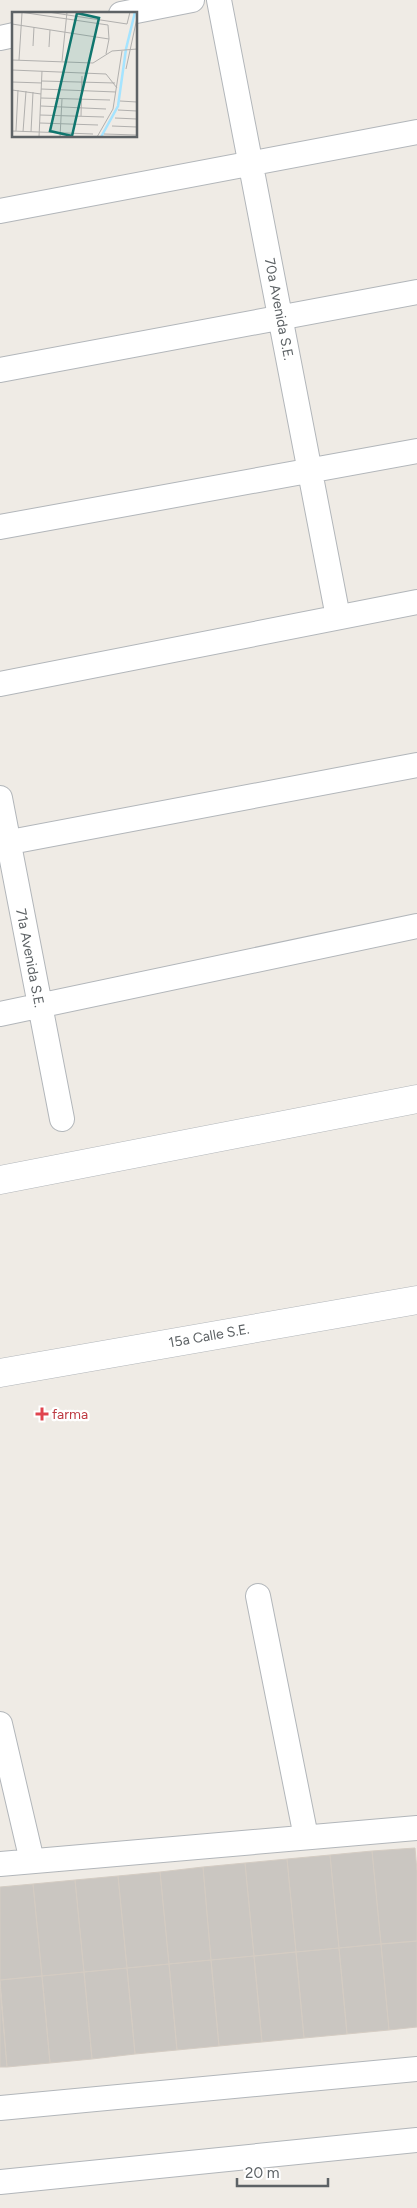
<svg xmlns="http://www.w3.org/2000/svg" width="417" height="2208" viewBox="0 0 417 2208" font-family="Figtree,sans-serif">
	<rect width="100%" height="100%" fill="#efebe5"/>
	<!-- building -->
	<path fill="#cac6c1" stroke="#d4ccc3" d="M 415,1848 L 417,1871 L 417,1941 L 381,1944 L 372,1851 Z
		M 372,1851 L 381,1944 L 339,1948 L 330,1855 Z
		M 330,1855 L 339,1948 L 296,1952 L 287,1859 Z
		M 287,1859 L 296,1952 L 254,1956 L 245,1863 Z
		M 245,1863 L 254,1956 L 211,1960 L 203,1867 Z
		M 203,1867 L 211,1960 L 169,1964 L 160,1872 Z
		M 160,1872 L 169,1964 L 127,1968 L 118,1876 Z
		M 118,1876 L 127,1968 L 84,1972 L 75,1880 Z
		M 75,1880 L 84,1972 L 42,1976 L 33,1884 Z
		M 33,1884 L 42,1976 L 0,1980 L 0,1887 Z
		M 417,1941 L 417,2027 L 389,2030 L 381,1944 Z
		M 381,1944 L 389,2030 L 347,2034 L 339,1948 Z
		M 339,1948 L 347,2034 L 304,2038 L 296,1952 Z
		M 296,1952 L 304,2038 L 262,2042 L 254,1956 Z
		M 254,1956 L 262,2042 L 219,2046 L 211,1960 Z
		M 211,1960 L 219,2046 L 177,2050 L 169,1964 Z
		M 169,1964 L 177,2050 L 135,2054 L 127,1968 Z
		M 127,1968 L 135,2054 L 92,2059 L 84,1972 Z
		M 84,1972 L 92,2059 L 50,2063 L 42,1976 Z
		M 42,1976 L 50,2063 L 7,2067 L 0,1980 Z
		M 0,1988 L 7,2067 L 0,2067 Z"/>
	<g fill="none" stroke-linecap="round" stroke-linejoin="round">
		<!-- minor casing -->
		<g stroke="#b2b6ba" stroke-width="26">
			<path id="minor" d="M 219,0 L 338,617
				M 121,14 L 192,0
				M 0,38 L 14,35
				M 0,211 L 417,132
				M 0,370 L 417,292
				M 0,527 L 417,451
				M 0,684 L 417,602
				M 0,798 L 62,1119
				M 0,844 L 417,765
				M 0,1014 L 417,926
				M 258,1596 L 306,1837
				M 0,1724 L 32,1861
				M 0,1864 L 417,1828
				M 0,2108 L 417,2069
				M 0,2182 L 417,2140"/>
		</g>
		<!-- tertiary casing -->
		<g stroke="#b2b6ba" stroke-width="29">
			<path id="tertiary" d="M 0,1180 L 417,1099
				M 0,1373 L 417,1300"/>
		</g>
		<!-- minor -->
		<use href="#minor" stroke="#fff" stroke-width="24"/>
		<!-- tertiary -->
		<use href="#tertiary" stroke="#fff" stroke-width="28"/>
	</g>
	<!-- markers -->
	<path fill="#e0444e" stroke="#fff" stroke-width="2" d="M39.5 1406.5h5v5h5v5h-5v5h-5v-5h-5v-5h5z"/>
	<g text-anchor="middle" dominant-baseline="central" stroke-width="4.5" stroke-linejoin="round" paint-order="stroke">
		<!-- street labels -->
		<g font-size="14" fill="#5d6265" stroke="#fff">
			<text transform="translate(279 309) rotate(79)">70a Avenida S.E.</text>
			<text transform="translate(30 958) rotate(79)">71a Avenida S.E.</text>
			<text transform="translate(209 1336) rotate(-10)">15a Calle S.E.</text>
		</g>
		<!-- health labels -->
		<g font-size="14" fill="#be3a42" stroke="#fff" text-anchor="start">
			<text x="52" y="1414">farma</text>
		</g>
	</g>
	<!-- overview -->
	<g transform="translate(12 12)">
		<rect width="125" height="125" fill="#efebe5"/>
		<path fill="none" stroke="#a5e4ff" stroke-width="2.5" d="M 89,125 L 106,94 L 114,37 L 123,0"/>
		<path fill="none" stroke="#b1b0ae" stroke-width="1" d="M 8,0 L 96,13 L 97,27M 36,0 L 115,12 L 118,0M 0,12 L 97,27 L 94,42M 21,34 L 22,15M 37,35 L 38,18M 0,48 L 81,51 L 100,39 L 125,37M 7,48 L 10,1M 50,49 L 55,0M 114,57 L 125,6M 0,58 L 94,62 L 105,76M 30,69 L 103,71M 0,70 L 30,71M 29,77 L 104,80M 0,78 L 29,82M 29,86 L 98,88M 108,89 L 125,90M 29,94 L 94,97M 106,98 L 125,99M 28,103 L 92,105M 69,104 L 70,64M 103,106 L 125,107M 28,111 L 86,113M 100,114 L 125,115M 0,119 L 81,122M 4,119 L 6,78M 11,120 L 14,79M 19,120 L 21,80M 92,122 L 125,123M 27,125 L 30,59M 48,125 L 50,87M 85,125 L 101,97 L 110,39"/>
		<path fill="#0f766e" fill-opacity="0.15" stroke="#0f766e" stroke-width="2.5" d="M 65,1 L 87,6 L 60,124 L 38,119 Z"/>
		<rect width="125" height="125" fill="none" stroke="#5d6265" stroke-width="2.5"/>
	</g>
	<!-- scale -->
	<path d="M237 2178v8h91v-8" fill="none" stroke="#5d6265" stroke-width="2.5"/>
	<text x="245" y="2178" font-size="15" fill="#5d6265" stroke="#ffffff" stroke-width="4" paint-order="stroke">20 m</text>
</svg>
